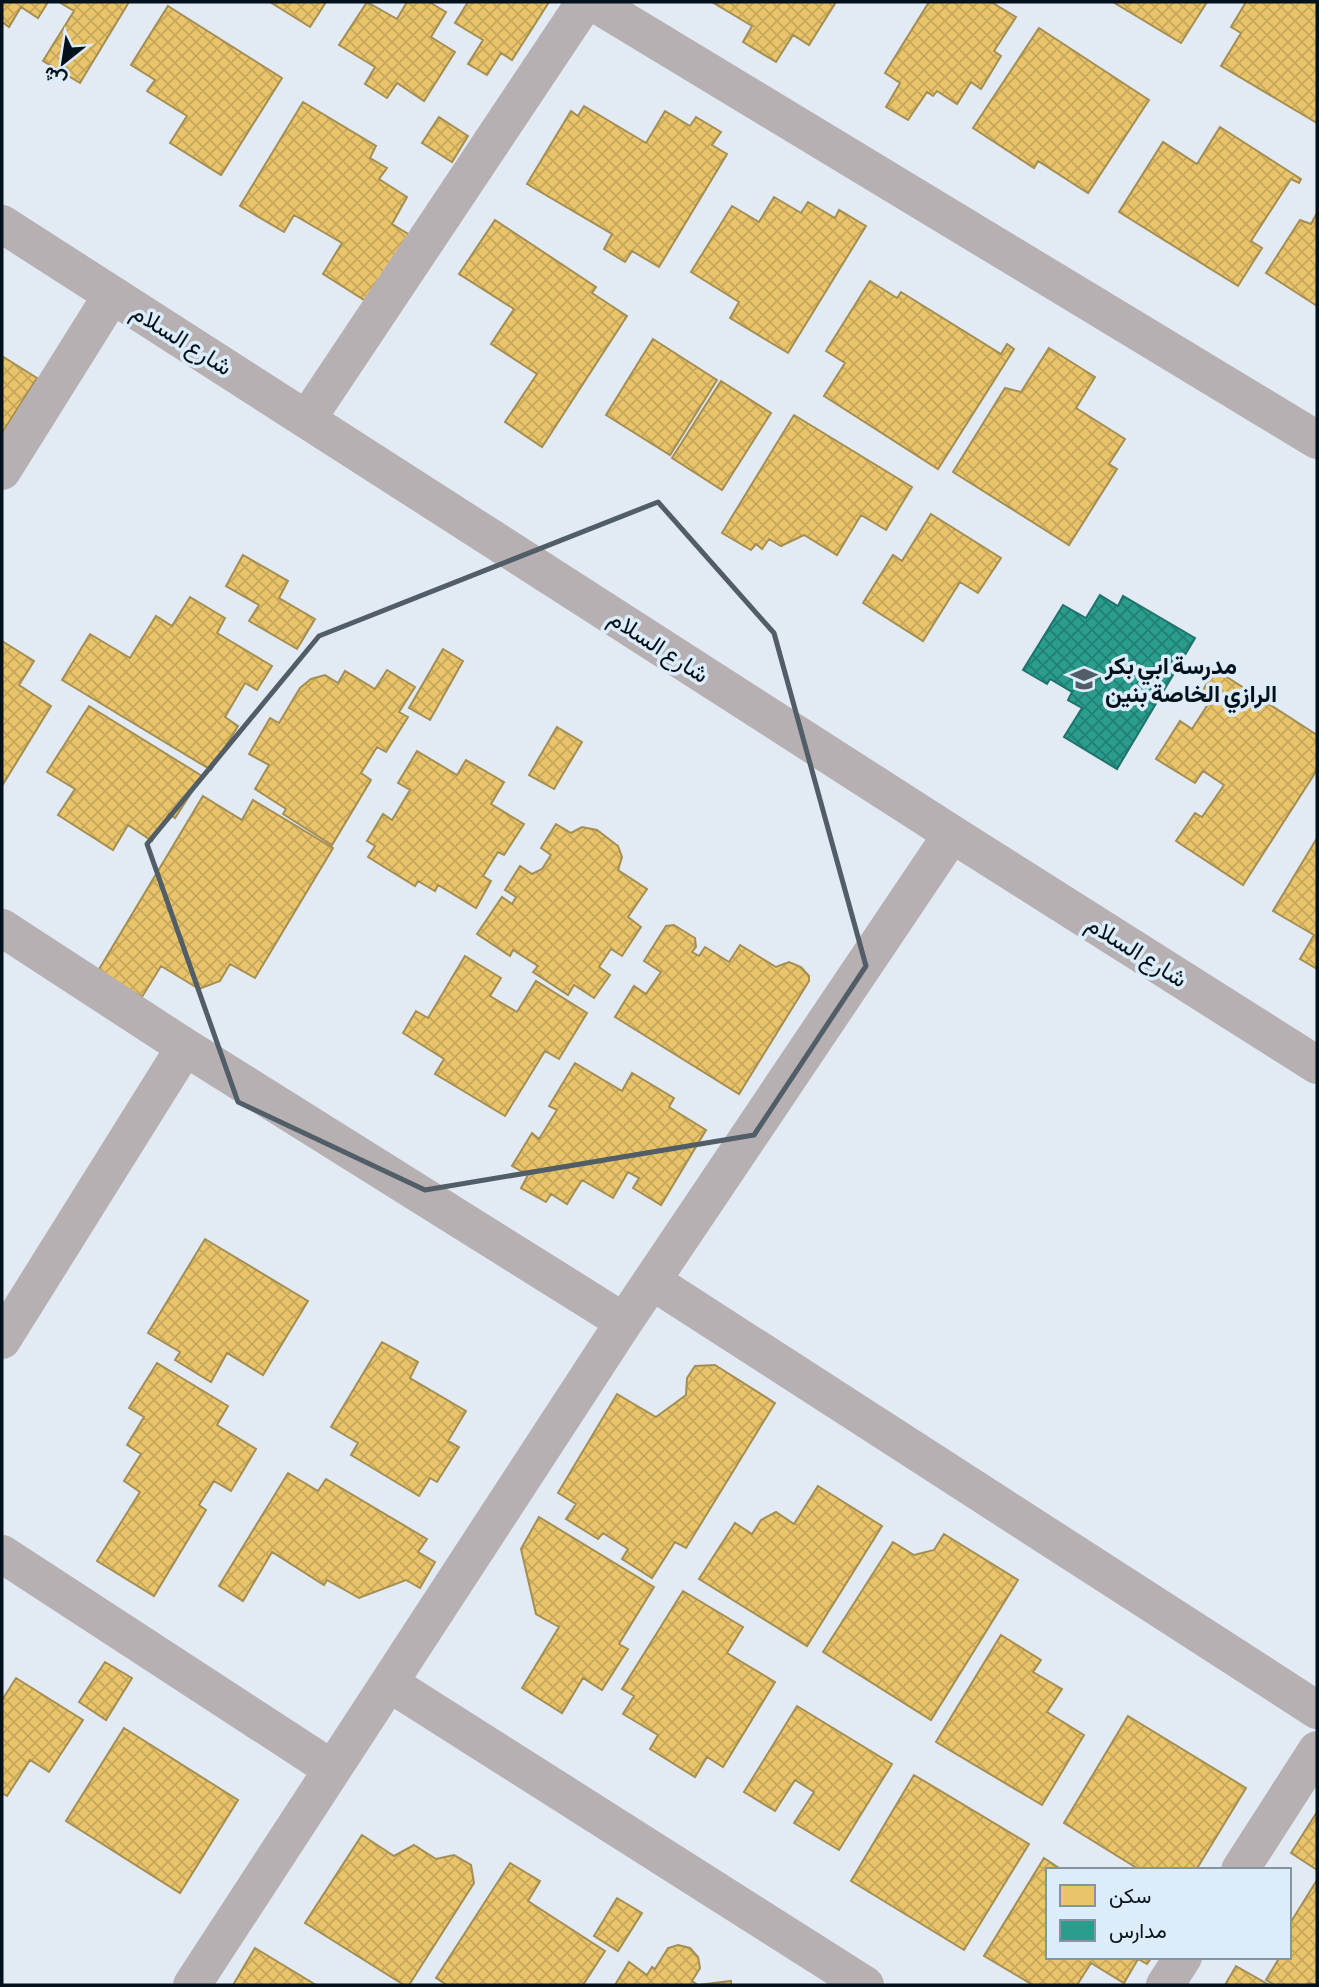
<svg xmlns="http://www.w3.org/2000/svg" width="1319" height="1987" viewBox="0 0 1319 1987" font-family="'Asap Condensed',Vazirmatn,sans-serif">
	<defs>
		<pattern id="homes-cross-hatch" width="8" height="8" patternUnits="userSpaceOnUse" patternTransform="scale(1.75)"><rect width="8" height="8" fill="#e9c46a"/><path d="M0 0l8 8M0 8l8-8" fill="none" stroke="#c6a75b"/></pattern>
		<pattern id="schools-cross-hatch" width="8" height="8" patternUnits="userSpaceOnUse" patternTransform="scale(1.75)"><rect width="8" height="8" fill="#2a9d8f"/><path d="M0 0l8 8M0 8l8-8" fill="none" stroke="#227f74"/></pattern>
	</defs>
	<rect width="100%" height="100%" fill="#e2ebf3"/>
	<!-- homes -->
	<path fill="url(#homes-cross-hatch)" stroke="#a48e53" stroke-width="2" d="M 2,2 L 48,2 L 38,18 L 21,7 L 9,27 L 2,22 Z
		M 59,2 L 129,2 L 80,83 L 43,61 L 74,11 Z
		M 270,2 L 326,2 L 310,27 Z
		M 367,2 L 397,19 L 407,2 L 429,2 L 446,12 L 431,37 L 455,52 L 424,101 L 397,83 L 387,98 L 365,84 L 375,67 L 339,45 Z
		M 468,2 L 549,2 L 512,60 L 501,53 L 487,75 L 468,64 L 483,40 L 455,23 Z
		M 712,2 L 836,2 L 809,45 L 793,35 L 776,62 L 743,42 L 752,26 Z
		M 929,2 L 991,2 L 1016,17 L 994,51 L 1001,56 L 981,89 L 971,82 L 957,104 L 937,91 L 933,96 L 927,92 L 908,120 L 886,107 L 900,83 L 885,73 Z
		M 1113,2 L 1207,2 L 1181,43 Z
		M 1246,2 L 1317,2 L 1317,123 L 1221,66 L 1241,33 L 1231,27 Z
		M 168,6 L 282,78 L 221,175 L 170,143 L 187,116 L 147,91 L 155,80 L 131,65 Z
		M 1039,28 L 1149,100 L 1088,193 L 1038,161 L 1034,168 L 973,128 Z
		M 303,102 L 376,146 L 370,158 L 387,168 L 379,179 L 407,197 L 392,224 L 410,235 L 369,303 L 323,274 L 342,243 L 294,215 L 284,232 L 240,206 Z
		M 584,106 L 646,143 L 665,111 L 690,126 L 696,117 L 721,132 L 712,145 L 727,154 L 659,267 L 632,251 L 625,262 L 604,249 L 612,234 L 527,184 L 571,111 L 578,116 Z
		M 439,117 L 468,136 L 452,162 L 422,143 Z
		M 1220,127 L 1301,179 L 1299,183 L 1291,179 L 1251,241 L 1262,248 L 1238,286 L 1119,212 L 1163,142 L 1197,164 Z
		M 774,197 L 801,213 L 808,202 L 835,218 L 839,210 L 866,226 L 788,353 L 730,318 L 739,302 L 691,272 L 732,206 L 759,222 Z
		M 1317,213 L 1317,306 L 1266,273 L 1300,220 L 1311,224 Z
		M 495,220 L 596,287 L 592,293 L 627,316 L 542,447 L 505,422 L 537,374 L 491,344 L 514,309 L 459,274 Z
		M 870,281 L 897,298 L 901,292 L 1001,354 L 1007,344 L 1014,349 L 938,469 L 824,396 L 845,363 L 826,351 Z
		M 653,339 L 717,380 L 670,455 L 606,415 Z
		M 1049,348 L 1095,377 L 1076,408 L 1125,439 L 1109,464 L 1117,469 L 1069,545 L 953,472 L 1005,388 L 1021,392 Z
		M 2,356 L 37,378 L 2,433 Z
		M 721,381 L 771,413 L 722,490 L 672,458 Z
		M 794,415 L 912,487 L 886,530 L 861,515 L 837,555 L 804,535 L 781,546 L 769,539 L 762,549 L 756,544 L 751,550 L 722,533 Z
		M 931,514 L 1001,558 L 978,593 L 960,582 L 923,641 L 863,603 L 893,555 L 902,561 Z
		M 243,555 L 288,581 L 279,598 L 315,619 L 297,649 L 249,621 L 259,605 L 226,586 Z
		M 190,597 L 225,618 L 217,633 L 272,666 L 257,690 L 245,683 L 225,717 L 238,726 L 211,770 L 62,680 L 90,634 L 130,658 L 156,616 L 172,626 Z
		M 2,641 L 34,661 L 19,685 L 51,706 L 2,786 Z
		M 443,649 L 463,661 L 430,720 L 409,708 Z
		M 387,670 L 415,687 L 399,712 L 408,717 L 386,752 L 377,747 L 361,773 L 371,780 L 332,845 L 283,814 L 286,809 L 255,789 L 269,765 L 249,754 L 270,718 L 279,723 L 300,688 L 311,679 L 325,675 L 338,683 L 345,671 L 375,689 Z
		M 1216,670 L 1317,735 L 1317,770 L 1243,885 L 1176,841 L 1195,813 L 1202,817 L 1224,785 L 1203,771 L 1195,783 L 1156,759 L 1180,721 L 1192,729 L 1210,701 L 1200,694 Z
		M 89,706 L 202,776 L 175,818 L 169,814 L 152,841 L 128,825 L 113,850 L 58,815 L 75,789 L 47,772 Z
		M 557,727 L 582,742 L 554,789 L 529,775 Z
		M 417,751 L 457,775 L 466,760 L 504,782 L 491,804 L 524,824 L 504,855 L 498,852 L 483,876 L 491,881 L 476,908 L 438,885 L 435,891 L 418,881 L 415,886 L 368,857 L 375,846 L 367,841 L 383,814 L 392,820 L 410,790 L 398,783 Z
		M 203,796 L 242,820 L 253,800 L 333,848 L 255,978 L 230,964 L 220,981 L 199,989 L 161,966 L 142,997 L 98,971 Z
		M 556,824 L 571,833 L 582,827 L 597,830 L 618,846 L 622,857 L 618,870 L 647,889 L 628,917 L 641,927 L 622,956 L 611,949 L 599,967 L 610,975 L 594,998 L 574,985 L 568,995 L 533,972 L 538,966 L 513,950 L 510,956 L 477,934 L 502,897 L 512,904 L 516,897 L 505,890 L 520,866 L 532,874 L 542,869 L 551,855 L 541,848 Z
		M 1317,838 L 1317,969 L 1300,959 L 1314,935 L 1273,911 Z
		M 674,925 L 695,938 L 696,947 L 692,952 L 699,956 L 705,947 L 729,962 L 740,945 L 776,967 L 789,962 L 801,967 L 809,976 L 809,981 L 739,1094 L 615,1017 L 634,986 L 646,994 L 661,972 L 644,961 L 666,926 Z
		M 465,956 L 501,978 L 490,996 L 517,1012 L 536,981 L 587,1013 L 559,1059 L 545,1051 L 505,1116 L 435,1074 L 444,1059 L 403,1033 L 416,1011 L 428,1018 Z
		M 575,1063 L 622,1091 L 632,1073 L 674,1098 L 669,1107 L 706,1130 L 661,1205 L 633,1188 L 639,1178 L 628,1172 L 613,1198 L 582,1180 L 567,1204 L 551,1194 L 546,1202 L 521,1188 L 528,1175 L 512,1166 L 532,1133 L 539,1139 L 557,1110 L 549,1106 Z
		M 205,1239 L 308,1301 L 263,1375 L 227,1353 L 211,1382 L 175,1360 L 180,1352 L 148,1333 Z
		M 382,1342 L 418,1362 L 410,1378 L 466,1411 L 448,1441 L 459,1447 L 437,1482 L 430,1478 L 419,1496 L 351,1455 L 358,1443 L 331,1427 Z
		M 157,1363 L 228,1406 L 217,1425 L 256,1449 L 231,1491 L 214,1481 L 199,1505 L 206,1510 L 154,1596 L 97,1561 L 140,1492 L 124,1481 L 141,1454 L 127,1445 L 144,1417 L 129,1408 Z
		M 715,1365 L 775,1403 L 686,1548 L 675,1542 L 652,1578 L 622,1559 L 628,1549 L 603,1533 L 598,1539 L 566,1519 L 576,1504 L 558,1493 L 617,1394 L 656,1417 L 686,1395 L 687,1378 L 695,1366 Z
		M 288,1473 L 318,1491 L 326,1479 L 427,1539 L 418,1552 L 435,1562 L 420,1588 L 406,1580 L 359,1598 L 327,1580 L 324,1585 L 272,1552 L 243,1601 L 219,1586 Z
		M 818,1486 L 882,1526 L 807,1646 L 699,1579 L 735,1523 L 752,1534 L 761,1520 L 776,1512 L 794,1524 Z
		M 539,1517 L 654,1587 L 619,1644 L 628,1649 L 602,1690 L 583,1678 L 562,1713 L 522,1688 L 559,1627 L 536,1614 L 521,1549 Z
		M 944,1534 L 1018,1580 L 931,1720 L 823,1652 L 893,1542 L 914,1555 L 934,1550 Z
		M 683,1591 L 743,1627 L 727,1653 L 775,1682 L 723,1767 L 707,1757 L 695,1777 L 650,1749 L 658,1735 L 623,1714 L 634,1696 L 622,1689 Z
		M 1001,1635 L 1041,1660 L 1033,1672 L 1062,1689 L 1047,1712 L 1084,1735 L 1042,1805 L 936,1742 Z
		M 105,1662 L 132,1678 L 106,1720 L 79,1702 Z
		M 16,1678 L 83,1720 L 49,1772 L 30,1760 L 7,1796 L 2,1793 L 2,1700 Z
		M 797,1706 L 892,1764 L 839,1850 L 794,1823 L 814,1792 L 795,1780 L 775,1811 L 744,1792 Z
		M 1128,1716 L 1246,1788 L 1196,1870 L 1140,1870 L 1064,1823 Z
		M 124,1728 L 238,1800 L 180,1893 L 66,1821 Z
		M 914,1775 L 1029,1844 L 964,1950 L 851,1881 Z
		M 1317,1812 L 1317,1870 L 1291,1853 Z
		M 362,1835 L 394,1856 L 414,1845 L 436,1859 L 454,1855 L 471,1865 L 474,1883 L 409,1985 L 404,1985 L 305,1923 Z
		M 1044,1858 L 1062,1870 L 1048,1870 L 1048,1957 L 1152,1957 L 1147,1964 L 1138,1959 L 1124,1983 L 1091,1963 L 1077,1985 L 1033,1985 L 984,1956 Z
		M 510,1863 L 540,1881 L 528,1901 L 605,1951 L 583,1985 L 447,1985 L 436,1978 Z
		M 1317,1880 L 1317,1985 L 1309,1983 L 1308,1985 L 1275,1985 L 1266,1980 L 1278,1960 L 1274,1957 L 1289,1957 L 1289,1925 Z
		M 617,1898 L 642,1913 L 618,1951 L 594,1936 Z
		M 678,1945 L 690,1948 L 698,1957 L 700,1968 L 692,1981 L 698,1985 L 731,1981 L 731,1985 L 615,1985 L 629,1962 L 647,1975 L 652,1967 L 655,1969 L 668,1948 Z
		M 255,1948 L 316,1985 L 233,1985 Z
		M 1236,1966 L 1269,1985 L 1225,1985 Z"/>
	<!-- schools -->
	<path fill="url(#schools-cross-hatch)" stroke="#1e736c" stroke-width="2" d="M 1100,595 L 1118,606 L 1123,596 L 1195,638 L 1117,769 L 1064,737 L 1082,708 L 1068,700 L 1072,692 L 1050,679 L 1047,684 L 1023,670 L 1063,605 L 1086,618 Z"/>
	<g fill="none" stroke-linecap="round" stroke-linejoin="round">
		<!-- street -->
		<path stroke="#b7b0b3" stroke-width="38" d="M 593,2 L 1317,440
			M 2,224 L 952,834 L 1317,1065
			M 307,419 L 585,2
			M 2,471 L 112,295
			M 2,928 L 185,1047 L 624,1322
			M 652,1281 L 1317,1710
			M 2,1340 L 185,1047
			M 2,1554 L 332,1769
			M 389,1683 L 865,1985
			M 1240,1870 L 1317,1750
			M 192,1985 L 624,1322 L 952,834
			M 1165,1985 L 1183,1957"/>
	</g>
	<!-- marked area -->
	<path fill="none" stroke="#515d67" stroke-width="5" stroke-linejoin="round" d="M 658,502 L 774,633 L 866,966 L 754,1135 L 425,1190 L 238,1102 L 147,844 L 319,636 Z"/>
	<!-- icons -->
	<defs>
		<g id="school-bare" transform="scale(2.1)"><path d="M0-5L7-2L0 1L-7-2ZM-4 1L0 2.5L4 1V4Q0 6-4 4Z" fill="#515d67" stroke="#dcecf9" stroke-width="2.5" paint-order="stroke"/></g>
	</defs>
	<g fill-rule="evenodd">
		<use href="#school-bare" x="1084" y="679"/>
	</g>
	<g text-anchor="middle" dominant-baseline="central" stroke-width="7" stroke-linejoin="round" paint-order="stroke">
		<!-- street labels -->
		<g font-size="24" fill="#03111c" stroke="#dcecf9">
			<text transform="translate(182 339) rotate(32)">شارع السلام</text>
			<text transform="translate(659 646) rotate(33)">شارع السلام</text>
			<text transform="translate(1137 951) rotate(32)">شارع السلام</text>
		</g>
		<!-- poi labels -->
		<g font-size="24" font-weight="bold" fill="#03111c" stroke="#dcecf9" text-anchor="start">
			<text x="1105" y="665">مدرسة ابي بكر<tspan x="1105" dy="28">الرازي الخاصة بنين</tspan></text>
		</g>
	</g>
	<!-- border -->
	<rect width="1319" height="1987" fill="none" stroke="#03111c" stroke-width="7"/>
	<!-- legend -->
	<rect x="1046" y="1868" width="245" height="91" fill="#dcecf9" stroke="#8594a1" stroke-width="2"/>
	<rect x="1060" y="1885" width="35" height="21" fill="#e9c46a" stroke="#8594a1" stroke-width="2"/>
	<text x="1109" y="1903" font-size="21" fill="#03111c">سكن</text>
	<rect x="1060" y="1920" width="35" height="21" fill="#2a9d8f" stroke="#8594a1" stroke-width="2"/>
	<text x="1109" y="1938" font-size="21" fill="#03111c">مدارس</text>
	<!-- north arrow -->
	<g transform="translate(63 63) rotate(210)" stroke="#dcecf9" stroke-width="5" paint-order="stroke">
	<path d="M0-5L12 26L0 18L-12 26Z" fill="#03111c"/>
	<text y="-10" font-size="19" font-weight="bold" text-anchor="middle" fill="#03111c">ش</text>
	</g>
</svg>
